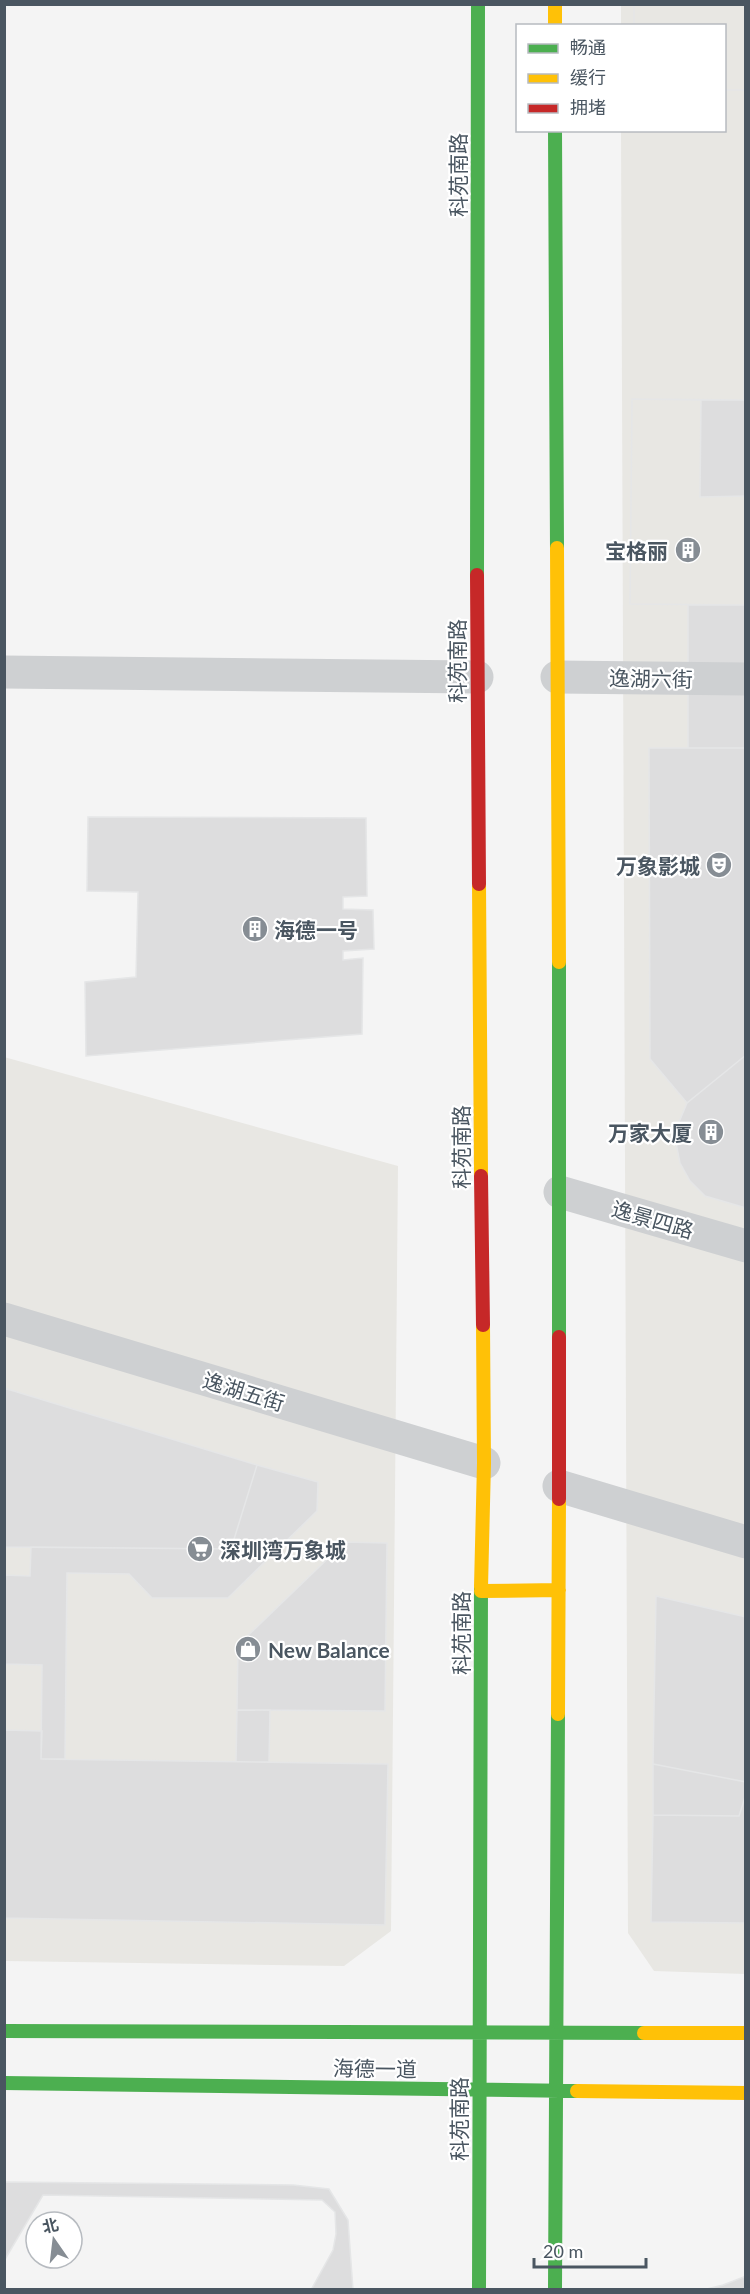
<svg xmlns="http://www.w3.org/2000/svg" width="750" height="2294" viewBox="0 0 750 2294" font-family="Lato,'Noto Sans SC',sans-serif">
	<rect width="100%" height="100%" fill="#f4f4f4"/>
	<!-- commercial -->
	<path fill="#e8e7e3" d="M 621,5 L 745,5 L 745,1974 L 654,1971 L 628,1933 L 621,131 L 724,130 L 724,26 L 621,25 Z
		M 4,1057 L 398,1166 L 391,1931 L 344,1966 L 5,1961 Z"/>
	<!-- building -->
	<path fill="#ddddde" stroke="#e5e6e7" stroke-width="1.5" fill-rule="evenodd" d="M 634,4 L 746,4 L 746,90 L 724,90 L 724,26 L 634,26 Z
		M 634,4 L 746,4 L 746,90 L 724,90 L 724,26 L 634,26 Z
		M 746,232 L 746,605 L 630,604 L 632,399 L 744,400 Z
		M 632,399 L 701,400 L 700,497 L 746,496 L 746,605 L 630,604 Z
		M 688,605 L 746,605 L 746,748 L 688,748 Z
		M 649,748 L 746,748 L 746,1055 L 687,1103 L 650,1059 Z
		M 88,817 L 366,818 L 367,896 L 343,897 L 343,909 L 373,910 L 374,949 L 343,951 L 343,960 L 363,958 L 362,1034 L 86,1056 L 85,982 L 136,977 L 138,892 L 87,891 Z
		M 746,1055 L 746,1208 L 705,1196 L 690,1181 L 680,1163 L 676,1143 L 679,1122 L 687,1103 Z
		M 4,1388 L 257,1465 L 231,1549 L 4,1547 Z
		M 257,1465 L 318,1482 L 317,1511 L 228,1598 L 152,1598 L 129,1574 L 67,1573 L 65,1759 L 41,1759 L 42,1665 L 4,1664 L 4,1575 L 30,1576 L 31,1547 L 231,1549 Z
		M 345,1542 L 387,1543 L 385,1711 L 237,1710 L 238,1645 Z
		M 656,1596 L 746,1617 L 746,1782 L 653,1764 Z
		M 237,1710 L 270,1710 L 269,1762 L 236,1762 Z
		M 4,1730 L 42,1731 L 41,1759 L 388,1764 L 385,1925 L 4,1918 Z
		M 653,1764 L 746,1782 L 746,1794 L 739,1816 L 653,1815 Z
		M 746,1794 L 746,1923 L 651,1922 L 653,1815 L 739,1816 Z
		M 4,2182 L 293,2185 L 329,2189 L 348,2220 L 353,2290 L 4,2290 ZM 36,2222 L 72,2222 L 72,2258 L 36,2258 Z
		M 43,2195 L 322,2200 L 335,2212 L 336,2234 L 333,2250 L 311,2290 L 4,2290 L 4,2261 ZM 36,2222 L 72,2222 L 72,2258 L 36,2258 Z
		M 746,2276 L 746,2290 L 703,2290 L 723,2285 Z"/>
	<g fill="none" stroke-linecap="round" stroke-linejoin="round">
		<!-- street -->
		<path stroke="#ced0d2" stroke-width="33" d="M 4,672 L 477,677
			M 557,677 L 746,679
			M 560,1192 L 746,1246
			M 4,1319 L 484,1463
			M 559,1486 L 746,1542"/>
		<!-- fast -->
		<path stroke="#4caf50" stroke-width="14" d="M 555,130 L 557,548
			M 477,575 L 478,4
			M 559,962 L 559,1337
			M 4,2031 L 644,2033
			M 4,2083 L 577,2091
			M 479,2290 L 481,1587
			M 555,2290 L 558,1714"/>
		<!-- slow -->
		<path stroke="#ffc107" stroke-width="14" d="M 555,4 L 555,26
			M 557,548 L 559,962
			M 479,884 L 481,1176
			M 481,1587 L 484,1463 L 483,1325
			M 481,1591 L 559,1590
			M 558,1714 L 559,1499
			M 644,2033 L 746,2033
			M 577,2091 L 746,2093"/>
		<!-- jam -->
		<path stroke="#c62828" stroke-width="14" d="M 477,575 L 479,884
			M 481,1176 L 483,1325
			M 559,1499 L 559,1337"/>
	</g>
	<!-- icons -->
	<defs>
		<g id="building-disc" transform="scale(1.35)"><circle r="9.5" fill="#868d94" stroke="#fff"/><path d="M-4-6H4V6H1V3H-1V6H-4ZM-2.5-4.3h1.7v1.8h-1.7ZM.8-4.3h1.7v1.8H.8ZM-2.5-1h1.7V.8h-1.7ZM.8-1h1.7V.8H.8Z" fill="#fff"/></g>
		<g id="theatre-disc" transform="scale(1.35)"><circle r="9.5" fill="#868d94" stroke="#fff"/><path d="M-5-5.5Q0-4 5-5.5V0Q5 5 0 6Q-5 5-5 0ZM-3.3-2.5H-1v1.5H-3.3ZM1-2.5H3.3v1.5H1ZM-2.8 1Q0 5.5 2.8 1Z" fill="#fff"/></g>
		<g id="supermarket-disc" transform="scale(1.35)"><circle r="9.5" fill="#868d94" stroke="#fff"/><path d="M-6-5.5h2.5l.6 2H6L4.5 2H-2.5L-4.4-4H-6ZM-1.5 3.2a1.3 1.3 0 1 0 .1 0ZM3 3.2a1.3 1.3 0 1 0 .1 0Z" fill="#fff"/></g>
		<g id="shop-disc" transform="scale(1.35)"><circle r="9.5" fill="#868d94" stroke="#fff"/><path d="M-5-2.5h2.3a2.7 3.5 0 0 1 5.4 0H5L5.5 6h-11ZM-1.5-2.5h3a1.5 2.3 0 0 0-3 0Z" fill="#fff"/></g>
	</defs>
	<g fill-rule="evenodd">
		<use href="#building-disc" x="688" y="550"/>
		<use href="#theatre-disc" x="719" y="865"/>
		<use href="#building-disc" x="255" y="929"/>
		<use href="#building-disc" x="711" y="1132"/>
		<use href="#supermarket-disc" x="200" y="1549"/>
		<use href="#shop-disc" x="248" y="1649"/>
	</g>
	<g text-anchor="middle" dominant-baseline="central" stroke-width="4.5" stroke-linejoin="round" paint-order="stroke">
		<!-- street labels -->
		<g font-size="21" fill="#4a5661" stroke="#fff">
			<text transform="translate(457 175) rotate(-90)">科苑南路</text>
			<text transform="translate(456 661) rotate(-90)">科苑南路</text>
			<text transform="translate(651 678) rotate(1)">逸湖六街</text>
			<text transform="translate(460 1147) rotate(-90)">科苑南路</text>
			<text transform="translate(653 1219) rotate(16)">逸景四路</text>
			<text transform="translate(244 1391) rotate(17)">逸湖五街</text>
			<text transform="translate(460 1633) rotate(-90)">科苑南路</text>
			<text transform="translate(375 2068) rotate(1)">海德一道</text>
			<text transform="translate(458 2119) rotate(-90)">科苑南路</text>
		</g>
		<!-- poi labels -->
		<g font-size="21" font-weight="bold" fill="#4a5661" stroke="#fff" text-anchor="end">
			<text x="668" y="550">宝格丽</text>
			<text x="700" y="865">万象影城</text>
			<text x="274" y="929" text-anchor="start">海德一号</text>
			<text x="692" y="1132">万家大厦</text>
			<text x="220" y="1549" text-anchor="start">深圳湾万象城</text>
			<text x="268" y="1649" text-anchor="start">New Balance</text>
		</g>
	</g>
	<!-- border -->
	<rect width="750" height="2294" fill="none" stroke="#4a5661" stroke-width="12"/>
	<!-- legend -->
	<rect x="516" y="24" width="210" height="108" fill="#ffffff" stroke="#b7bbc0" stroke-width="1.5"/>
	<rect x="528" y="44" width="30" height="9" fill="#4caf50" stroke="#b7bbc0" stroke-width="1.5"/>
	<text x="570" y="54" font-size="18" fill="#4a5661">畅通</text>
	<rect x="528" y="74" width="30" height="9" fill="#ffc107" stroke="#b7bbc0" stroke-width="1.5"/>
	<text x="570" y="84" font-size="18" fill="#4a5661">缓行</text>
	<rect x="528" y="104" width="30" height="9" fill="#c62828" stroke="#b7bbc0" stroke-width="1.5"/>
	<text x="570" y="114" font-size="18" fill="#4a5661">拥堵</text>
	<!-- north arrow -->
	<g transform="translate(54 2240) rotate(346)"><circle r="28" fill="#ffffff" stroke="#b7bbc0" stroke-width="1.5"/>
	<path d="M0-4.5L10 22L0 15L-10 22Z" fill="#868d94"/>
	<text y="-9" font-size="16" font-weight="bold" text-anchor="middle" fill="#4a5661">北</text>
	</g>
	<!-- scale -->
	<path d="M534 2258v9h112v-9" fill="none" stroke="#4a5661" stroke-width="3"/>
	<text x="543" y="2258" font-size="18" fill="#4a5661" stroke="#ffffff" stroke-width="4.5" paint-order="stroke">20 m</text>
</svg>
